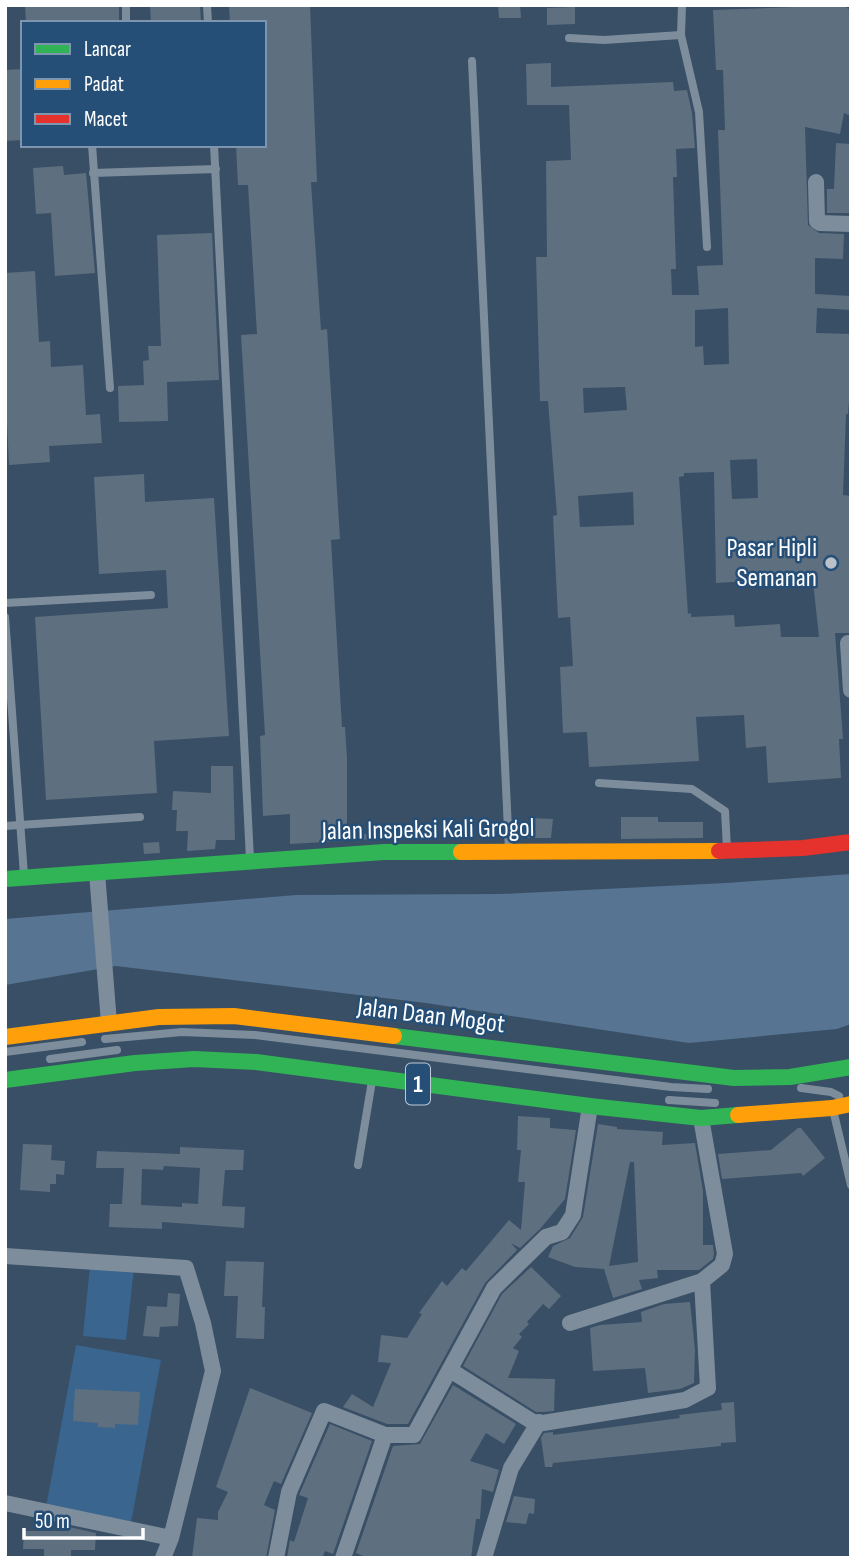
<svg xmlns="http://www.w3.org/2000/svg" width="856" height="1563" viewBox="0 0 856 1563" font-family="'Sofia Sans Condensed',sans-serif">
	<rect width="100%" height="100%" fill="#394f65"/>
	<!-- green -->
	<path fill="#39658f" d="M 91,1256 L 135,1260 L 126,1340 L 83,1336 Z
		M 76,1345 L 161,1360 L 131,1523 L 46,1507 Z"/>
	<!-- water -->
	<path fill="#577492" d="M 851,874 L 851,1024 L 837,1029 L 689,1043 L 426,1003 L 116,966 L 5,985 L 5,919 L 296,895 L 501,894 L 726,883 Z"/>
	<!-- building -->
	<path fill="#5e6f80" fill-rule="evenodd" d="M 25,5 L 119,5 L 119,23 L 26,23 Z
		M 150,5 L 200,5 L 201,23 L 151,23 Z
		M 229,5 L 310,5 L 317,182 L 311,182 L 321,330 L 327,329 L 340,539 L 331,540 L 342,727 L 345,727 L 347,758 L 347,835 L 394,833 L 394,838 L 290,844 L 290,814 L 263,816 L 260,736 L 265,735 L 241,335 L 257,334 L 248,185 L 238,185 L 236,145 L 264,145 L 264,23 L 230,23 Z
		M 498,5 L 520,5 L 521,18 L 499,18 Z
		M 793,5 L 842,5 L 851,10 L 851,116 L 844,113 L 840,134 L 805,127 L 808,225 L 819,233 L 844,234 L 843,259 L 815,258 L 815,294 L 851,296 L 851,310 L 817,308 L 816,333 L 851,334 L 851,378 L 848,414 L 846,414 L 843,495 L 851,496 L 851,633 L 835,633 L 843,739 L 839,739 L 841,778 L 768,783 L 766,746 L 746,748 L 744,715 L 696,717 L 699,761 L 589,767 L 587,732 L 563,733 L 560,667 L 573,666 L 570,617 L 558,618 L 553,516 L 557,515 L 548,401 L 540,401 L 536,257 L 547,257 L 546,161 L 571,160 L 569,105 L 527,105 L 526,64 L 551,63 L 551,87 L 673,82 L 674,91 L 687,90 L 692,113 L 695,148 L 676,149 L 677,177 L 673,177 L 676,269 L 671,269 L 672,295 L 699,295 L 697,266 L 723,265 L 718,130 L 725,130 L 723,70 L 716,70 L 713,10 L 796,7 ZM 728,308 L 729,364 L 704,365 L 703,346 L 695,347 L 695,310 ZM 625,387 L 627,410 L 584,413 L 583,388 ZM 757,459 L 758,498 L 732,499 L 730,460 ZM 714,472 L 716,583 L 783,579 L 783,573 L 812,572 L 819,637 L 781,637 L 780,624 L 735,627 L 734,615 L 691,617 L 691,613 L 688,614 L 679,477 L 684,476 L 684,473 ZM 633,492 L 634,525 L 580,527 L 578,496 Z
		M 575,7 L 575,24 L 547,25 L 547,8 Z
		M 23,69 L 23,140 L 5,141 L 5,70 Z
		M 836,143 L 851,144 L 851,213 L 827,213 L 827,189 L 834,189 Z
		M 63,166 L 64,175 L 86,173 L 95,273 L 55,276 L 51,213 L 36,214 L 33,168 Z
		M 212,233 L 219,380 L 167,382 L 168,421 L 119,422 L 118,386 L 144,385 L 143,361 L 149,360 L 148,346 L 161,346 L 157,235 Z
		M 35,271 L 39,342 L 50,341 L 51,367 L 83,365 L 86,415 L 100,414 L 102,443 L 49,446 L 50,462 L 9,465 L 5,381 L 5,273 Z
		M 144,474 L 145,502 L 214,498 L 229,736 L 154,741 L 157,793 L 46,800 L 35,617 L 168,608 L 166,570 L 99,574 L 94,477 Z
		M 211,766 L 233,766 L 235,840 L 216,840 L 215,849 L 187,851 L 188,831 L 176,831 L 177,810 L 172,810 L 173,791 L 211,793 Z
		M 621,817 L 658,817 L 658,822 L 703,822 L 703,838 L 621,839 Z
		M 530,818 L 553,819 L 551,838 L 516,838 L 517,827 L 529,827 Z
		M 159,842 L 160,853 L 144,854 L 143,843 Z
		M 518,1116 L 550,1118 L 550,1128 L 576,1130 L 565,1199 L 540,1229 L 520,1248 L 511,1243 L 517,1250 L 485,1283 L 408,1424 L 387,1424 L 343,1407 L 352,1394 L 373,1407 L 391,1363 L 378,1362 L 381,1335 L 407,1338 L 422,1314 L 419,1313 L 442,1281 L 447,1286 L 462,1268 L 466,1271 L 509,1220 L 521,1230 L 525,1182 L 518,1182 L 521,1150 L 517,1150 Z
		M 598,1124 L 617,1127 L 617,1129 L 663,1132 L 662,1145 L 695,1143 L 703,1191 L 703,1245 L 713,1245 L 714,1254 L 713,1259 L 699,1270 L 657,1270 L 658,1278 L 639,1280 L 642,1289 L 613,1298 L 604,1269 L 575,1267 L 548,1257 L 553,1246 L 570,1238 L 583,1217 ZM 630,1162 L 634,1162 L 638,1262 L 609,1266 Z
		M 798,1128 L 801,1128 L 825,1158 L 803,1176 L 801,1173 L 722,1179 L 718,1154 L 771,1150 Z
		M 23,1144 L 52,1145 L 51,1160 L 65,1161 L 64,1175 L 56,1174 L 56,1184 L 50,1184 L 50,1192 L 20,1190 Z
		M 180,1147 L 244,1150 L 243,1170 L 225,1170 L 222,1206 L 245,1207 L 244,1228 L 162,1222 L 162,1229 L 109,1227 L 110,1204 L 122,1204 L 124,1168 L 96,1168 L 97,1151 L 180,1154 ZM 164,1166 L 200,1168 L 198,1204 L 182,1203 L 182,1207 L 141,1205 L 142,1169 L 163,1170 Z
		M 226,1261 L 264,1262 L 262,1307 L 265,1307 L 264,1339 L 236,1338 L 238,1296 L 224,1296 Z
		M 531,1267 L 561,1296 L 549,1309 L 543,1304 L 527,1322 L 529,1324 L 519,1334 L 522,1337 L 513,1348 L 519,1351 L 508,1378 L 555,1379 L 554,1411 L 543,1412 L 536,1412 L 463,1366 L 502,1294 Z
		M 168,1293 L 180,1294 L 178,1326 L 160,1327 L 159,1337 L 143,1336 L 147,1306 L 167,1307 Z
		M 690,1302 L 695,1350 L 694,1383 L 680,1389 L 648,1393 L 645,1368 L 593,1371 L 590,1328 L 600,1325 L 642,1322 L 641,1312 L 664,1304 Z
		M 453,1385 L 516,1424 L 504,1444 L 486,1433 L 470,1461 L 499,1470 L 493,1492 L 482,1489 L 480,1519 L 476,1519 L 471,1558 L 368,1558 L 356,1553 L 393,1446 L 420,1444 Z
		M 250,1388 L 312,1413 L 281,1484 L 274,1481 L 264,1505 L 275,1510 L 266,1558 L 192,1558 L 197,1518 L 218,1520 L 218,1512 L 228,1492 L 216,1487 Z
		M 75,1389 L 140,1392 L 138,1425 L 115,1424 L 115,1428 L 98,1427 L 98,1423 L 73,1421 Z
		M 734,1402 L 736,1442 L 721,1443 L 721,1446 L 553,1463 L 552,1467 L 545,1467 L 541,1438 L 544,1433 L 553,1432 L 553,1435 L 680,1418 L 679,1415 L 722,1410 L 721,1403 Z
		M 330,1424 L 372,1441 L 333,1554 L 325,1551 L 322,1558 L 287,1558 L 290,1540 L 294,1542 L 308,1498 L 299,1495 Z
		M 514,1496 L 535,1499 L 534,1514 L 529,1513 L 526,1524 L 506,1522 Z
		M 69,1527 L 96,1533 L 95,1550 L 71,1550 L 71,1558 L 44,1558 L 44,1549 L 23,1549 L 24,1531 L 69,1531 Z"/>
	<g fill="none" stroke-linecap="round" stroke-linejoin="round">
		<!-- lane -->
		<path stroke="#7d8d9c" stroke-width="8" d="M 126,5 L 126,23
			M 207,5 L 208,23
			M 681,35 L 682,5
			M 569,38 L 604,40 L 681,35 L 699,112 L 707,247
			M 472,61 L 509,851
			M 92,145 L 110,388
			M 214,145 L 250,859
			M 93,173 L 216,169
			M 5,603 L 151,595
			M 5,617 L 24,875
			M 599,783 L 692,789 L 725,811 L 727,849
			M 5,826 L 140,817
			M 105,1039 L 182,1032 L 255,1035 L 671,1087 L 708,1089
			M 5,1052 L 82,1042
			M 50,1059 L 117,1050
			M 801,1088 L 831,1092 L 839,1096
			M 669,1100 L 715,1103
			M 834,1114 L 851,1185
			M 358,1165 L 372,1081"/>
		<!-- street -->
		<path stroke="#7d8d9c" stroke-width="16" d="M 816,182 L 817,221 L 820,223 L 851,224
			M 848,643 L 851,690
			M 97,873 L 109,1023
			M 5,1256 L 186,1268 L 203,1323 L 213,1371 L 171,1538 L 163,1558
			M 570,1323 L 702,1281 L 722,1265 L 725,1254 L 701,1118
			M 450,1370 L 533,1422 L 543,1423 L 685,1400 L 708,1388 L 702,1281
			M 5,1503 L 171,1538
			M 276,1558 L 289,1492 L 324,1411 L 385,1435
			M 343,1558 L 385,1435 L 414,1435 L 494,1288 L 546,1237 L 562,1232 L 573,1215 L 590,1106
			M 484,1558 L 511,1468 L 539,1422"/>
		<!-- fast -->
		<path stroke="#30b455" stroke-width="16" d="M 5,879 L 384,852 L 461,852
			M 394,1036 L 734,1078 L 790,1077 L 851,1067
			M 5,1080 L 135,1063 L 194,1059 L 256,1062 L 590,1106 L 701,1118 L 738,1115"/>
		<!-- slow -->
		<path stroke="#ff9f0a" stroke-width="16" d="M 461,852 L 719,851
			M 5,1037 L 159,1017 L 234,1016 L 394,1036
			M 738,1115 L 832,1108 L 851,1104"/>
		<!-- jam -->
		<path stroke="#e5322d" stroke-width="16" d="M 719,851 L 803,848 L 851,842"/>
	</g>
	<!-- markers -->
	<circle fill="#bac1c9" stroke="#264f78" stroke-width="2.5" cx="831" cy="563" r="7"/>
	<g text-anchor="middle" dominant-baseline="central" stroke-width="5" stroke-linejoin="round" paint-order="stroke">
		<!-- shield labels -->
		<rect fill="#264f78" stroke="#becad6" stroke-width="2" x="406" y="1063.5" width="24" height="41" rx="5"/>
		<g font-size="24" font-weight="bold" fill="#fff">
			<text x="418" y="1084">1</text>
		</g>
		<!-- poi labels -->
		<g font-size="26" fill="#fff" stroke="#264f78" text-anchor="end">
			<text x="817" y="548">Pasar Hipli<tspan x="817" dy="30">Semanan</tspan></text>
		</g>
		<!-- street labels -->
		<g font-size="26" fill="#fff" stroke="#264f78">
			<text transform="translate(428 830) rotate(-1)">Jalan Inspeksi Kali Grogol</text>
			<text transform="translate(431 1016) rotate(7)">Jalan Daan Mogot</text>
		</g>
	</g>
	<!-- border -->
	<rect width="856" height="1563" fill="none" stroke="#ffffff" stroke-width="14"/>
	<!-- legend -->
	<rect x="21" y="21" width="245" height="126" fill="#264f78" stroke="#7d95ae" stroke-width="2"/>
	<rect x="35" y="44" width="35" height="10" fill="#30b455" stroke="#7d95ae" stroke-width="2"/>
	<text x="84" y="56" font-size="21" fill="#ffffff">Lancar</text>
	<rect x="35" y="79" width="35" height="10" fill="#ff9f0a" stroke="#7d95ae" stroke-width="2"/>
	<text x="84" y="91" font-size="21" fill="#ffffff">Padat</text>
	<rect x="35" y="114" width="35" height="10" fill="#e5322d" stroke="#7d95ae" stroke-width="2"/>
	<text x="84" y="126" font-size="21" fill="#ffffff">Macet</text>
	<!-- scale -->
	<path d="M24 1528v10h119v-10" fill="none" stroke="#ffffff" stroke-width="3.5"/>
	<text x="35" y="1528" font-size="21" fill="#ffffff" stroke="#264f78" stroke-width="5" paint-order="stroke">50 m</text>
</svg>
